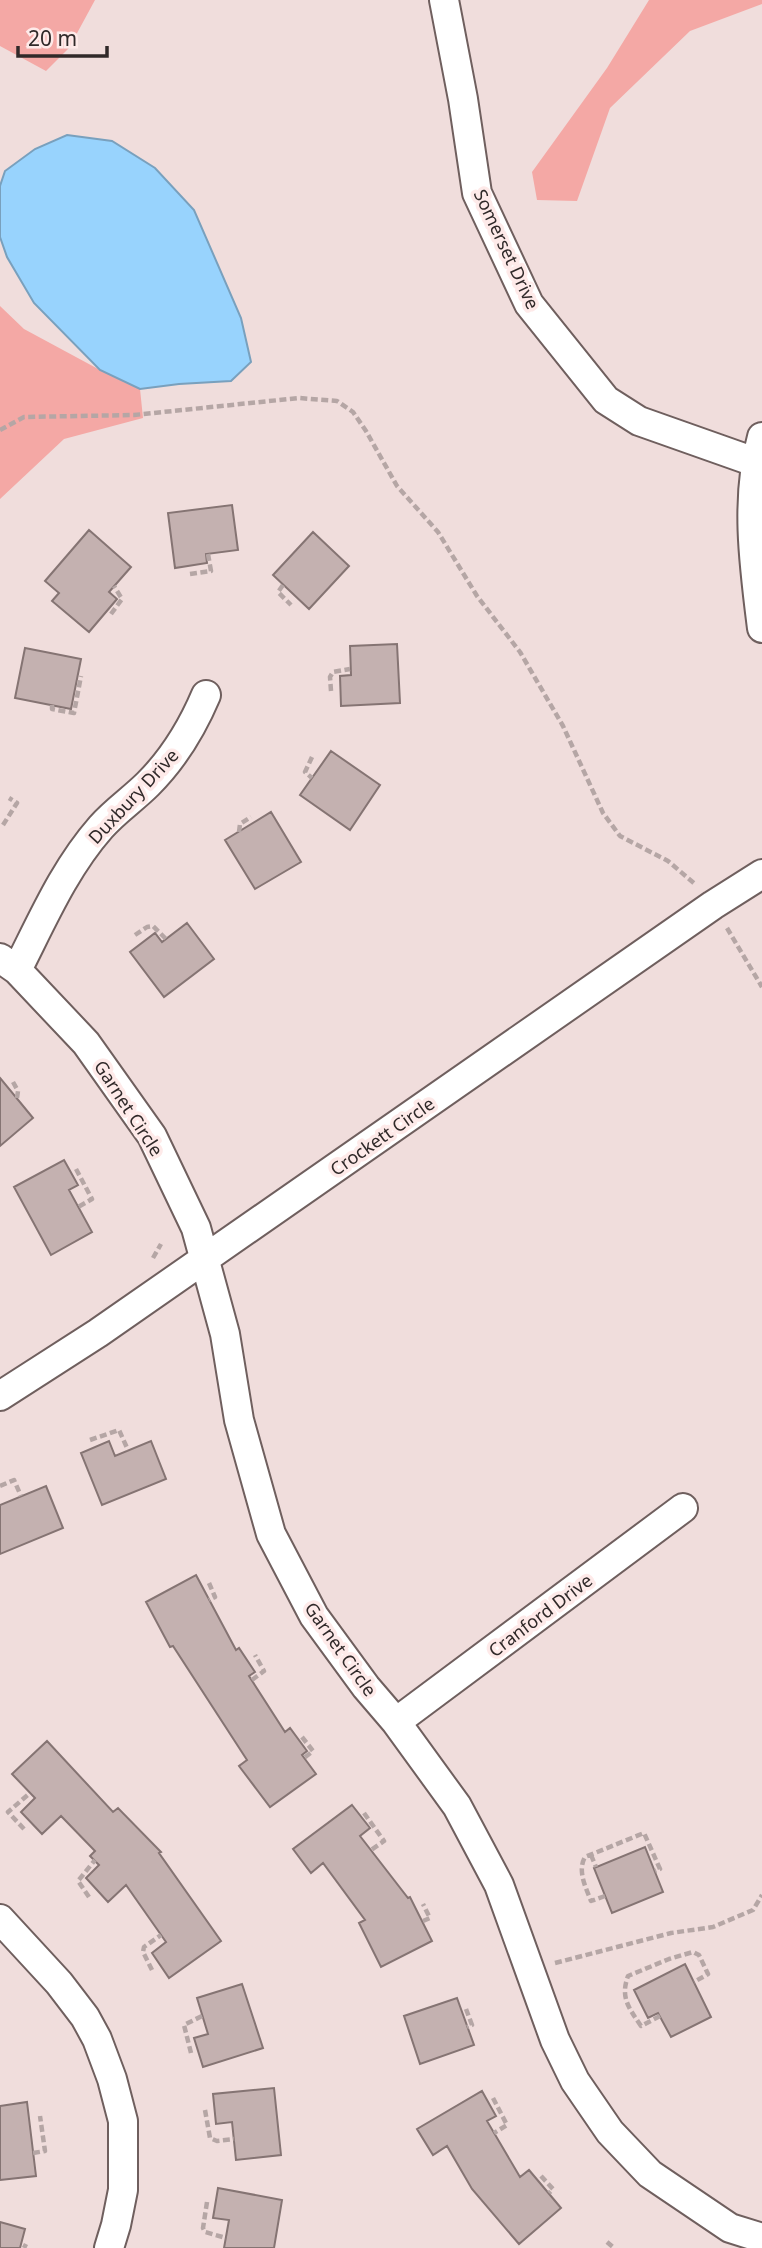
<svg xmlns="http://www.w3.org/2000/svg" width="762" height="2248" viewBox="0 0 762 2248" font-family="'Noto Sans',sans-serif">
	<rect width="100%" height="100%" fill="#f0dddc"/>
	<!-- green -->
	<path fill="#f4a8a5" d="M 0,0 L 95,0 L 69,48 L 46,71 L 0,46 Z
		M 649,0 L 762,0 L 762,4 L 690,31 L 610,108 L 577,201 L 537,200 L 532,172 L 607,68 Z
		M 0,306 L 24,329 L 100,370 L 140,389 L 143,418 L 64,439 L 0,499 Z"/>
	<!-- water -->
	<path fill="#98d3fd" stroke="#79a0bd" stroke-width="2" d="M 67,135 L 112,141 L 155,168 L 194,210 L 241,318 L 251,362 L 231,381 L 179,384 L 140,389 L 100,370 L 34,303 L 7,257 L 0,237 L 0,186 L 5,171 L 35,149 Z"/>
	<!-- building -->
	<path fill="#c4b1b0" stroke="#857473" stroke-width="2" d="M 232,505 L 238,550 L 206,554 L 207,563 L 175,568 L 168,513 Z
		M 89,530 L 131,567 L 109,592 L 117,599 L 89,632 L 52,601 L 59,593 L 45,581 Z
		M 313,532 L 349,566 L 309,609 L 273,575 Z
		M 397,644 L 400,703 L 341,706 L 340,676 L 351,675 L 350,646 Z
		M 25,648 L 81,659 L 71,709 L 15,698 Z
		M 331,751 L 380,785 L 350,830 L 300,795 Z
		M 271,812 L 301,862 L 255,889 L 225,840 Z
		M 187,923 L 214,959 L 164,997 L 130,952 L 155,933 L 162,942 Z
		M 0,1078 L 33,1118 L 0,1146 Z
		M 64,1160 L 78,1185 L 69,1190 L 92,1232 L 51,1255 L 14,1187 Z
		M 109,1441 L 115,1456 L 151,1441 L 166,1479 L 102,1505 L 81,1453 Z
		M 46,1486 L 63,1528 L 0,1554 L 0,1505 Z
		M 196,1575 L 236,1650 L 239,1648 L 255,1672 L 249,1676 L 285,1732 L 290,1728 L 307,1751 L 302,1755 L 316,1774 L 270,1807 L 239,1766 L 247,1760 L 173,1646 L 170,1647 L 146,1602 Z
		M 47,1741 L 113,1812 L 118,1808 L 161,1852 L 159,1853 L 221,1941 L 169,1978 L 152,1953 L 166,1942 L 126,1885 L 108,1902 L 86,1878 L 99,1865 L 90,1856 L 95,1851 L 61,1816 L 42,1834 L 21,1812 L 35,1798 L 12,1774 Z
		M 352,1805 L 370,1828 L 360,1836 L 408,1898 L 410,1897 L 432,1941 L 381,1967 L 359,1923 L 365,1920 L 323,1863 L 311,1873 L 293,1849 Z
		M 645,1847 L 663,1892 L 612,1913 L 594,1868 Z
		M 685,1964 L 711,2017 L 671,2037 L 658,2013 L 648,2018 L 634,1990 Z
		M 242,1984 L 263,2048 L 203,2067 L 194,2038 L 208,2034 L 197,1998 Z
		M 457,1998 L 474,2045 L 420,2064 L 404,2016 Z
		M 274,2088 L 281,2155 L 236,2160 L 232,2122 L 216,2124 L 213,2094 Z
		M 482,2091 L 496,2116 L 487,2121 L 520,2177 L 529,2170 L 561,2208 L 519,2244 L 472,2189 L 447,2146 L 433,2155 L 417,2129 Z
		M 27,2102 L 36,2176 L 0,2180 L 0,2106 Z
		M 218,2188 L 282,2200 L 274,2248 L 224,2248 L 229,2220 L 213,2218 Z
		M 0,2222 L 25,2229 L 20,2248 L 0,2248 Z"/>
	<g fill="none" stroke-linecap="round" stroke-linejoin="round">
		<!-- street casing -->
		<g stroke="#6f5f5e" stroke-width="32">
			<path id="street" d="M 444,0 L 463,99 L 477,193 L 529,304 L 606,400 L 639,421 L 755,462
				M 762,437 C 745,498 754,565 762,628
				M 0,958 L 17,970 L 86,1043 L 152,1136 L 196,1228 L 225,1334 L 239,1420 L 271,1534 L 314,1616 L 366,1687 L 396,1722 L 457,1806 L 499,1885 L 555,2040 L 575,2081 L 610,2132 L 650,2174 L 730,2228 L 762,2238
				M 17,970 C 42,921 64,869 101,827 C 115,811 133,799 148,784 C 175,757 192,728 206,695
				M 0,1396 L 98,1333 L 713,905 L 762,874
				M 396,1722 L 683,1508
				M 0,1919 L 59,1983 L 85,2017 L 97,2039 L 112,2079 L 123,2121 L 123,2190 L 116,2225 L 109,2248"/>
		</g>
		<!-- path -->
		<path stroke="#b5a6a5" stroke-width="4.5" stroke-dasharray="7 3.5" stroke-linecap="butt" d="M 0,430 L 24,417 L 134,415 L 299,398 L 337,401 L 353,412 L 366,431 L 397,486 L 438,532 L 477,596 L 520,652 L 563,726 L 603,813 L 620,836 L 668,861 L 695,884
			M 190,574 L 211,571 L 208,554
			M 283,585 L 278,592 L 291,605
			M 111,614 L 122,599 L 114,586
			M 331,691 L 330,677 L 333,672 L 350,669
			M 52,705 L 52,709 L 74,713 L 81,676
			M 312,757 L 305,772 L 312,778
			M 3,825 L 17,803 L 9,798
			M 239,832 L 240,824 L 251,817
			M 727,928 L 762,987
			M 135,935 L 147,927 L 153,926 L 166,939
			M 13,1082 L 18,1091 L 17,1098
			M 76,1169 L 92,1199 L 78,1207
			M 153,1258 L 161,1244
			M 90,1440 L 119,1430 L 128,1450
			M 0,1486 L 14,1480 L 21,1496
			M 209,1583 L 215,1597 L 209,1600
			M 252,1680 L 264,1671 L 255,1655
			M 302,1737 L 313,1751 L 304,1758
			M 364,1813 L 384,1841 L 371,1850
			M 24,1829 L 8,1812 L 30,1793
			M 591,1855 L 596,1867
			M 605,1896 L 591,1901 C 586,1888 577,1871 585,1857 L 644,1833 L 660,1869 L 655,1871
			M 89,1897 L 78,1881 L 95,1860
			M 423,1921 L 430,1918 L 423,1904
			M 555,1963 L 671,1933 L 713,1927 L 753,1910 L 762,1895
			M 152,1970 L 143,1952 L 144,1947 L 161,1935
			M 466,2009 L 472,2025 L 467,2027
			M 660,2016 L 641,2026 C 629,2008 620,1998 628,1976 L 669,1959 L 693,1952 L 699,1955 L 708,1974 L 694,1982
			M 191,2053 L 184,2025 L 202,2016
			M 493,2098 L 507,2125 L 494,2133
			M 205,2110 L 210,2138 L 217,2141 L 234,2139
			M 33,2153 L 45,2151 L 40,2116
			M 541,2176 L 553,2189 L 549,2193
			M 207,2202 L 203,2228 L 205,2232 L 226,2238
			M 607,2242 L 614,2248
			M 24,2248 L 26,2244"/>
		<!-- street -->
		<use href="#street" stroke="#fff" stroke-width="28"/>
	</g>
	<g text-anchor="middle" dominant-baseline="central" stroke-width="7" stroke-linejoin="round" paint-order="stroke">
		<!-- street labels -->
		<g font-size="18" fill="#302929" stroke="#feeae9">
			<text transform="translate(507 249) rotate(65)">Somerset Drive</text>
			<text transform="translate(133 796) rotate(-47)">Duxbury Drive</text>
			<text transform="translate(129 1108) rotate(57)">Garnet Circle</text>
			<text transform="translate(382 1136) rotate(-35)">Crockett Circle</text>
			<text transform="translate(540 1615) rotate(-37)">Cranford Drive</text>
			<text transform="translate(341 1649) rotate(55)">Garnet Circle</text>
		</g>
	</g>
	<!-- scale -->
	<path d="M18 46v10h89v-10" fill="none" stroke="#302929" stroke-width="3.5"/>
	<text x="28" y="46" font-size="21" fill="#302929" stroke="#feeae9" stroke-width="5" paint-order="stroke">20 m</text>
</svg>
